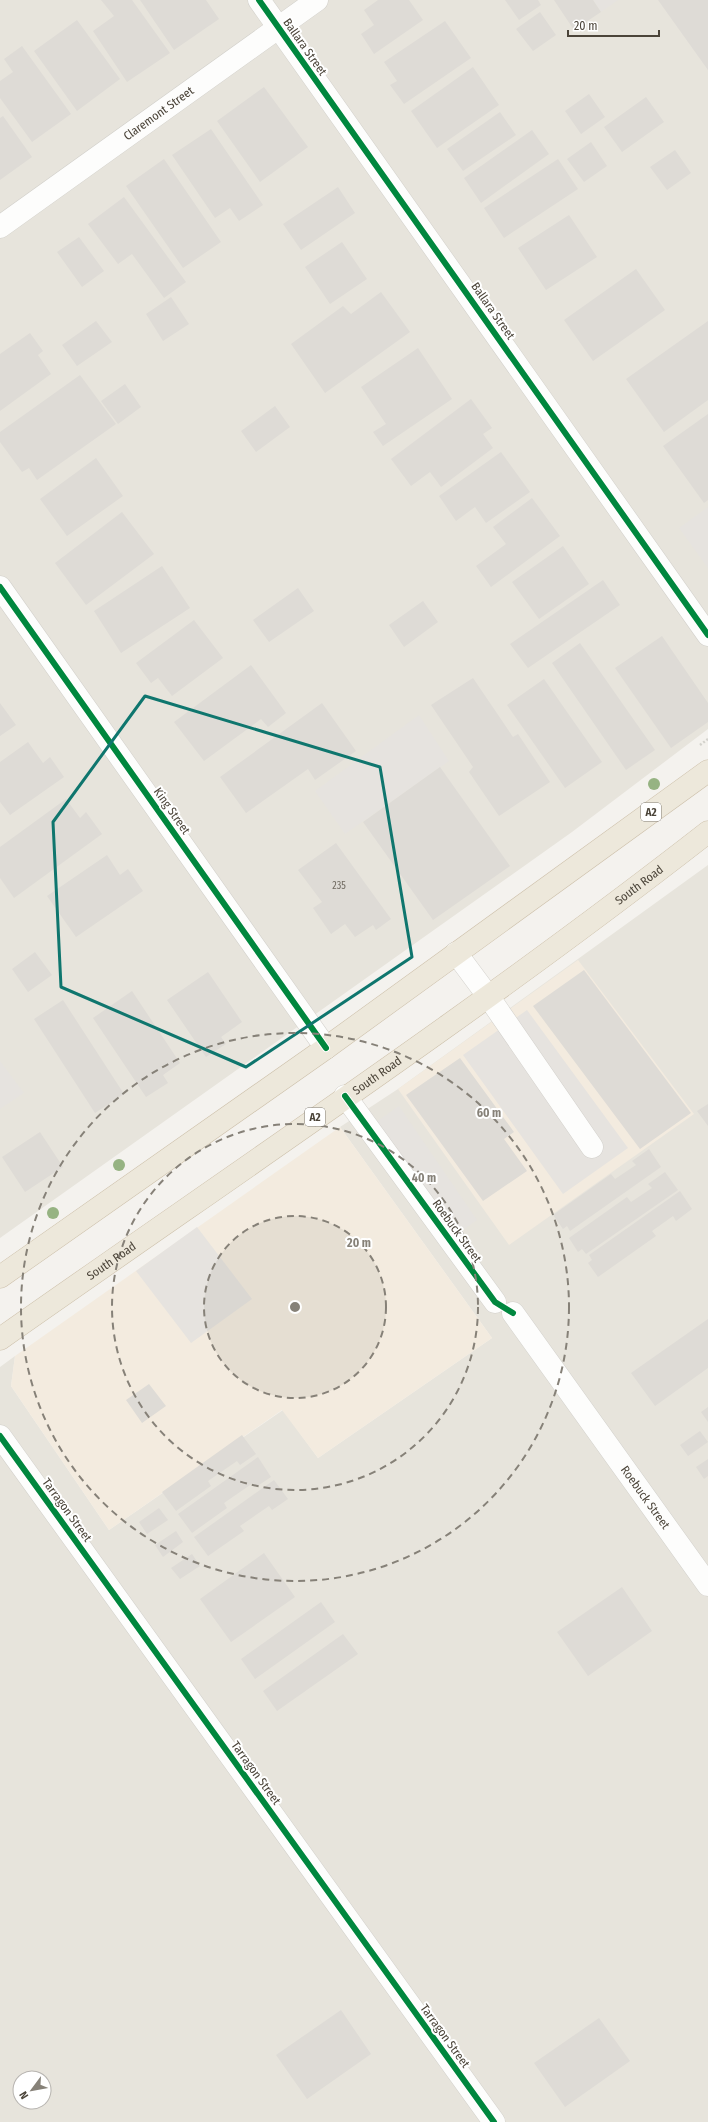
<svg xmlns="http://www.w3.org/2000/svg" width="708" height="2122" viewBox="0 0 708 2122" font-family="'Fira Sans Condensed',sans-serif">
	<rect width="100%" height="100%" fill="#f4f2ee"/>
	<!-- residential -->
	<path fill="#e7e4dc" fill-rule="evenodd" d="M 0,0 L 708,0 L 708,729 L 572,832 L 0,1238 Z
		M 708,865 L 708,2122 L 0,2122 L 0,1367 L 15,1356 L 11,1386 L 109,1530 L 283,1410 L 318,1458 L 492,1338 L 340,1127 L 398,1089 ZM 20,2078 L 44,2078 L 44,2102 L 20,2102 Z"/>
	<!-- commercial -->
	<path fill="#f3ebdf" d="M 578,960 L 694,1114 L 509,1245 L 398,1089 Z
		M 340,1127 L 492,1338 L 318,1458 L 282,1410 L 109,1530 L 11,1386 L 15,1356 Z"/>
	<!-- parking -->
	<path fill="#e6e3df" d="M 593,0 L 618,0 L 601,12 Z
		M 708,507 L 708,568 L 679,528 Z
		M 419,715 L 449,761 L 345,834 L 315,791 Z
		M 527,1010 L 628,1148 L 563,1194 L 463,1055 Z
		M 0,1061 L 24,1093 L 0,1109 Z
		M 399,1106 L 477,1220 L 457,1234 L 376,1122 Z
		M 197,1227 L 252,1299 L 191,1343 L 136,1271 Z"/>
	<!-- building -->
	<path fill="#dedbd6" d="M 101,0 L 132,0 L 170,53 L 127,82 L 93,31 L 114,16 Z
		M 140,0 L 206,0 L 219,19 L 174,50 Z
		M 378,0 L 409,0 L 423,20 L 374,54 L 361,34 L 374,25 L 364,10 Z
		M 505,0 L 538,0 L 541,5 L 519,20 Z
		M 554,0 L 593,0 L 601,12 L 574,30 Z
		M 658,0 L 708,0 L 708,70 Z
		M 540,12 L 556,35 L 533,51 L 516,29 Z
		M 77,20 L 120,79 L 77,111 L 34,51 Z
		M 445,21 L 471,58 L 404,104 L 390,85 L 397,81 L 384,62 Z
		M 22,46 L 71,114 L 32,142 L 0,98 L 0,81 L 13,72 L 4,59 Z
		M 473,67 L 499,105 L 437,148 L 411,111 Z
		M 264,87 L 308,147 L 260,182 L 217,121 Z
		M 589,94 L 605,117 L 581,134 L 565,111 Z
		M 646,97 L 664,122 L 622,152 L 604,127 Z
		M 500,112 L 516,135 L 463,171 L 447,149 Z
		M 3,116 L 32,157 L 0,180 L 0,118 Z
		M 211,129 L 263,205 L 239,221 L 230,208 L 215,218 L 172,155 Z
		M 532,130 L 549,154 L 481,203 L 464,178 Z
		M 591,142 L 607,166 L 584,182 L 567,159 Z
		M 675,150 L 691,173 L 667,190 L 650,167 Z
		M 164,159 L 221,242 L 183,268 L 126,186 Z
		M 558,159 L 578,189 L 504,238 L 484,208 Z
		M 338,187 L 355,213 L 301,250 L 283,224 Z
		M 124,197 L 186,282 L 164,298 L 132,254 L 118,264 L 88,224 Z
		M 569,215 L 597,257 L 546,290 L 518,248 Z
		M 79,237 L 104,271 L 82,287 L 57,252 Z
		M 342,242 L 367,279 L 330,304 L 305,267 Z
		M 636,269 L 665,310 L 593,361 L 564,320 Z
		M 381,292 L 410,332 L 325,393 L 291,344 L 343,306 L 351,314 Z
		M 171,297 L 189,324 L 163,341 L 146,314 Z
		M 96,321 L 112,342 L 77,366 L 62,345 Z
		M 708,321 L 708,400 L 664,432 L 626,379 Z
		M 30,333 L 43,351 L 38,355 L 51,374 L 0,411 L 0,354 Z
		M 418,348 L 452,399 L 383,446 L 373,432 L 386,424 L 361,387 Z
		M 80,375 L 116,424 L 37,480 L 29,468 L 22,472 L 0,442 L 0,432 Z
		M 125,384 L 141,407 L 118,424 L 101,401 Z
		M 471,399 L 492,428 L 483,434 L 493,448 L 441,487 L 430,472 L 411,486 L 391,459 Z
		M 275,406 L 290,427 L 256,452 L 241,431 Z
		M 708,414 L 708,500 L 704,503 L 663,446 Z
		M 501,452 L 530,492 L 486,523 L 475,507 L 456,521 L 439,496 Z
		M 96,458 L 123,496 L 67,536 L 40,499 Z
		M 532,498 L 560,536 L 491,587 L 476,566 L 506,544 L 493,527 Z
		M 122,512 L 154,554 L 86,605 L 55,563 Z
		M 563,546 L 589,584 L 539,619 L 512,582 Z
		M 162,566 L 190,608 L 121,653 L 94,611 Z
		M 603,580 L 620,605 L 528,668 L 510,644 Z
		M 298,588 L 314,611 L 269,642 L 253,620 Z
		M 423,601 L 438,622 L 404,647 L 389,625 Z
		M 194,620 L 223,658 L 172,696 L 158,678 L 151,683 L 136,663 Z
		M 662,636 L 708,703 L 708,722 L 671,748 L 615,668 Z
		M 580,643 L 655,750 L 626,770 L 552,663 Z
		M 251,665 L 286,713 L 268,727 L 261,719 L 204,761 L 174,722 Z
		M 473,678 L 513,737 L 518,734 L 550,782 L 499,816 L 469,772 L 473,767 L 431,705 Z
		M 544,679 L 602,762 L 565,788 L 507,705 Z
		M 0,703 L 16,725 L 0,736 Z
		M 322,703 L 356,751 L 315,780 L 308,769 L 246,813 L 220,777 Z
		M 28,742 L 43,763 L 50,757 L 64,777 L 10,815 L 0,802 L 0,762 Z
		M 440,767 L 510,866 L 433,920 L 363,822 Z
		M 66,799 L 80,818 L 86,812 L 102,834 L 14,898 L 0,878 L 0,847 Z
		M 336,843 L 391,919 L 376,930 L 373,925 L 355,937 L 345,924 L 331,934 L 313,908 L 322,902 L 298,870 Z
		M 107,855 L 120,875 L 128,869 L 143,891 L 76,937 L 47,896 Z
		M 35,952 L 52,975 L 28,992 L 12,969 Z
		M 584,970 L 691,1113 L 640,1149 L 533,1006 Z
		M 208,972 L 242,1022 L 221,1037 L 226,1044 L 206,1057 L 167,1000 Z
		M 132,991 L 180,1063 L 163,1075 L 168,1083 L 146,1097 L 93,1018 Z
		M 63,1000 L 124,1094 L 95,1113 L 34,1019 Z
		M 460,1058 L 514,1132 L 504,1139 L 527,1171 L 483,1201 L 406,1095 Z
		M 708,1104 L 708,1126 L 697,1111 Z
		M 40,1132 L 63,1167 L 25,1192 L 2,1157 Z
		M 649,1149 L 661,1167 L 570,1231 L 567,1226 L 563,1229 L 553,1215 L 611,1174 L 615,1179 L 636,1165 L 632,1161 Z
		M 665,1172 L 678,1190 L 586,1254 L 582,1249 L 578,1252 L 569,1238 L 627,1197 L 631,1202 L 652,1188 L 648,1184 Z
		M 680,1191 L 692,1209 L 676,1221 L 673,1216 L 652,1231 L 656,1236 L 598,1277 L 588,1263 L 592,1260 L 589,1255 Z
		M 708,1319 L 708,1368 L 655,1406 L 631,1373 Z
		M 149,1384 L 166,1406 L 142,1423 L 126,1400 Z
		M 708,1407 L 708,1422 L 701,1412 Z
		M 700,1431 L 708,1442 L 688,1456 L 680,1445 Z
		M 242,1435 L 256,1454 L 240,1465 L 237,1461 L 208,1481 L 211,1486 L 176,1511 L 162,1492 Z
		M 258,1457 L 271,1477 L 256,1487 L 253,1483 L 224,1503 L 227,1508 L 192,1533 L 178,1514 Z
		M 708,1459 L 708,1476 L 704,1479 L 696,1467 Z
		M 274,1480 L 288,1499 L 272,1510 L 269,1506 L 240,1526 L 244,1531 L 208,1556 L 194,1537 Z
		M 159,1508 L 168,1520 L 147,1534 L 139,1522 Z
		M 176,1531 L 183,1542 L 163,1557 L 155,1545 Z
		M 264,1553 L 295,1597 L 231,1642 L 200,1599 Z
		M 192,1554 L 200,1566 L 180,1579 L 171,1568 Z
		M 622,1587 L 652,1631 L 588,1676 L 557,1632 Z
		M 321,1602 L 335,1622 L 255,1679 L 241,1659 Z
		M 343,1634 L 358,1654 L 277,1711 L 263,1691 Z
		M 341,2010 L 371,2054 L 307,2099 L 276,2055 Z
		M 599,2018 L 630,2061 L 565,2107 L 534,2063 Z"/>
	<g fill="none" stroke-linecap="round" stroke-linejoin="round">
		<!-- minor casing -->
		<g stroke="#d2d0cb" stroke-width="23">
			<g id="minor">
				<path d="M 259,0 L 708,635"/>
				<path id="s1" d="M 0,227 L 317,0"/>
				<path d="M 0,587 L 326,1048"/>
				<path d="M 456,953 L 488,996 L 592,1147"/>
				<path d="M 345,1096 L 495,1302"/>
				<path id="s2" d="M 513,1313 L 708,1585"/>
				<path d="M 0,1436 L 494,2122"/>
			</g>
		</g>
		<!-- highway casing -->
		<g stroke="#ccbfa9" stroke-width="23">
			<g id="highway">
				<path d="M 0,1277 L 326,1048 L 708,771"/>
				<path id="s3" d="M 0,1339 C 237,1172 480,1010 708,832"/>
			</g>
		</g>
		<!-- path -->
		<path stroke="#d3d2cc" stroke-width="2.5" stroke-dasharray="2 2" stroke-linecap="butt" d="M 700,745 L 708,739"/>
		<!-- minor -->
		<use href="#minor" stroke="#fdfdfc" stroke-width="22"/>
		<!-- highway -->
		<use href="#highway" stroke="#ede8db" stroke-width="22"/>
		<!-- cycleway casing -->
		<g stroke="#fff" stroke-width="8">
			<path id="cycleway" d="M 259,0 L 708,635
				M 0,587 L 326,1048
				M 345,1096 L 495,1302 L 513,1313
				M 0,1436 L 494,2122"/>
		</g>
		<!-- cycleway -->
		<use href="#cycleway" stroke="#00873e" stroke-width="6"/>
	</g>
	<!-- trees -->
	<g fill="#96b382">
		<circle cx="654" cy="784" r="6"/>
		<circle cx="119" cy="1165" r="6"/>
		<circle cx="53" cy="1213" r="6"/>
	</g>
	<!-- marked area -->
	<path fill="none" stroke="#0f766e" stroke-width="3" stroke-linejoin="round" d="M 145,696 L 380,767 L 412,957 L 246,1067 L 61,987 L 53,822 Z"/>
	<!-- distance rings -->
	<circle cx="295" cy="1307" r="91" fill="#868178" fill-opacity=".12"/>
	<g fill="none" stroke="#868178" stroke-width="2" stroke-dasharray="7 5">
		<circle cx="295" cy="1307" r="91"/>
		<circle cx="295" cy="1307" r="183"/>
		<circle cx="295" cy="1307" r="274"/>
	</g>
	<g text-anchor="middle" dominant-baseline="central" stroke-width="4" stroke-linejoin="round" paint-order="stroke">
		<!-- number labels -->
		<g font-size="10" fill="#706a61">
			<text x="339" y="886">235</text>
		</g>
		<!-- shield labels -->
		<g fill="#fff" stroke="#817c74" stroke-width="1">
			<rect x="641" y="803" width="20" height="18" rx="3"/>
			<rect x="305" y="1108" width="20" height="18" rx="3"/>
		</g>
		<g font-size="11" font-weight="bold" fill="#4b4439">
			<text x="651" y="812">A2</text>
			<text x="315" y="1117">A2</text>
		</g>
		<!-- street labels -->
		<g font-size="12" fill="#4b4439" stroke="#fff">
			<text transform="translate(305 47) rotate(55)">Ballara Street</text>
			<text stroke="none"><textPath href="#s1" startOffset="195">Claremont Street</textPath></text>
			<text transform="translate(493 311) rotate(55)">Ballara Street</text>
			<text transform="translate(172 811) rotate(55)">King Street</text>
			<text stroke="none"><textPath href="#s3" startOffset="784">South Road</textPath></text>
			<text stroke="none"><textPath href="#s3" startOffset="460">South Road</textPath></text>
			<text transform="translate(457 1231) rotate(54)">Roebuck Street</text>
			<text stroke="none"><textPath href="#s3" startOffset="136">South Road</textPath></text>
			<text stroke="none"><textPath href="#s2" startOffset="227">Roebuck Street</textPath></text>
			<text transform="translate(67 1510) rotate(54)">Tarragon Street</text>
			<text transform="translate(256 1773) rotate(54)">Tarragon Street</text>
			<text transform="translate(445 2036) rotate(54)">Tarragon Street</text>
		</g>
	</g>
	<circle cx="295" cy="1307" r="6" fill="#868178" stroke="#fff" stroke-width="2"/>
	<g font-size="12" text-anchor="middle" font-weight="bold" fill="#868178" stroke="#fff" stroke-width="4" stroke-linejoin="round" paint-order="stroke">
		<text x="489" y="1117">60 m</text>
		<text x="424" y="1182">40 m</text>
		<text x="359" y="1247">20 m</text>
	</g>
	<!-- north arrow -->
	<g transform="translate(32 2090) rotate(238)"><circle r="19" fill="#ffffff" stroke="#b7b4b0"/>
	<path d="M0-3L7 15L0 10L-7 15Z" fill="#868178"/>
	<text y="-6" font-size="11" font-weight="bold" text-anchor="middle" fill="#4b4439">N</text>
	</g>
	<!-- scale -->
	<path d="M568 30v6h91v-6" fill="none" stroke="#4b4439" stroke-width="2"/>
	<text x="574" y="30" font-size="12" fill="#4b4439" stroke="#ffffff" stroke-width="3" paint-order="stroke">20 m</text>
</svg>
